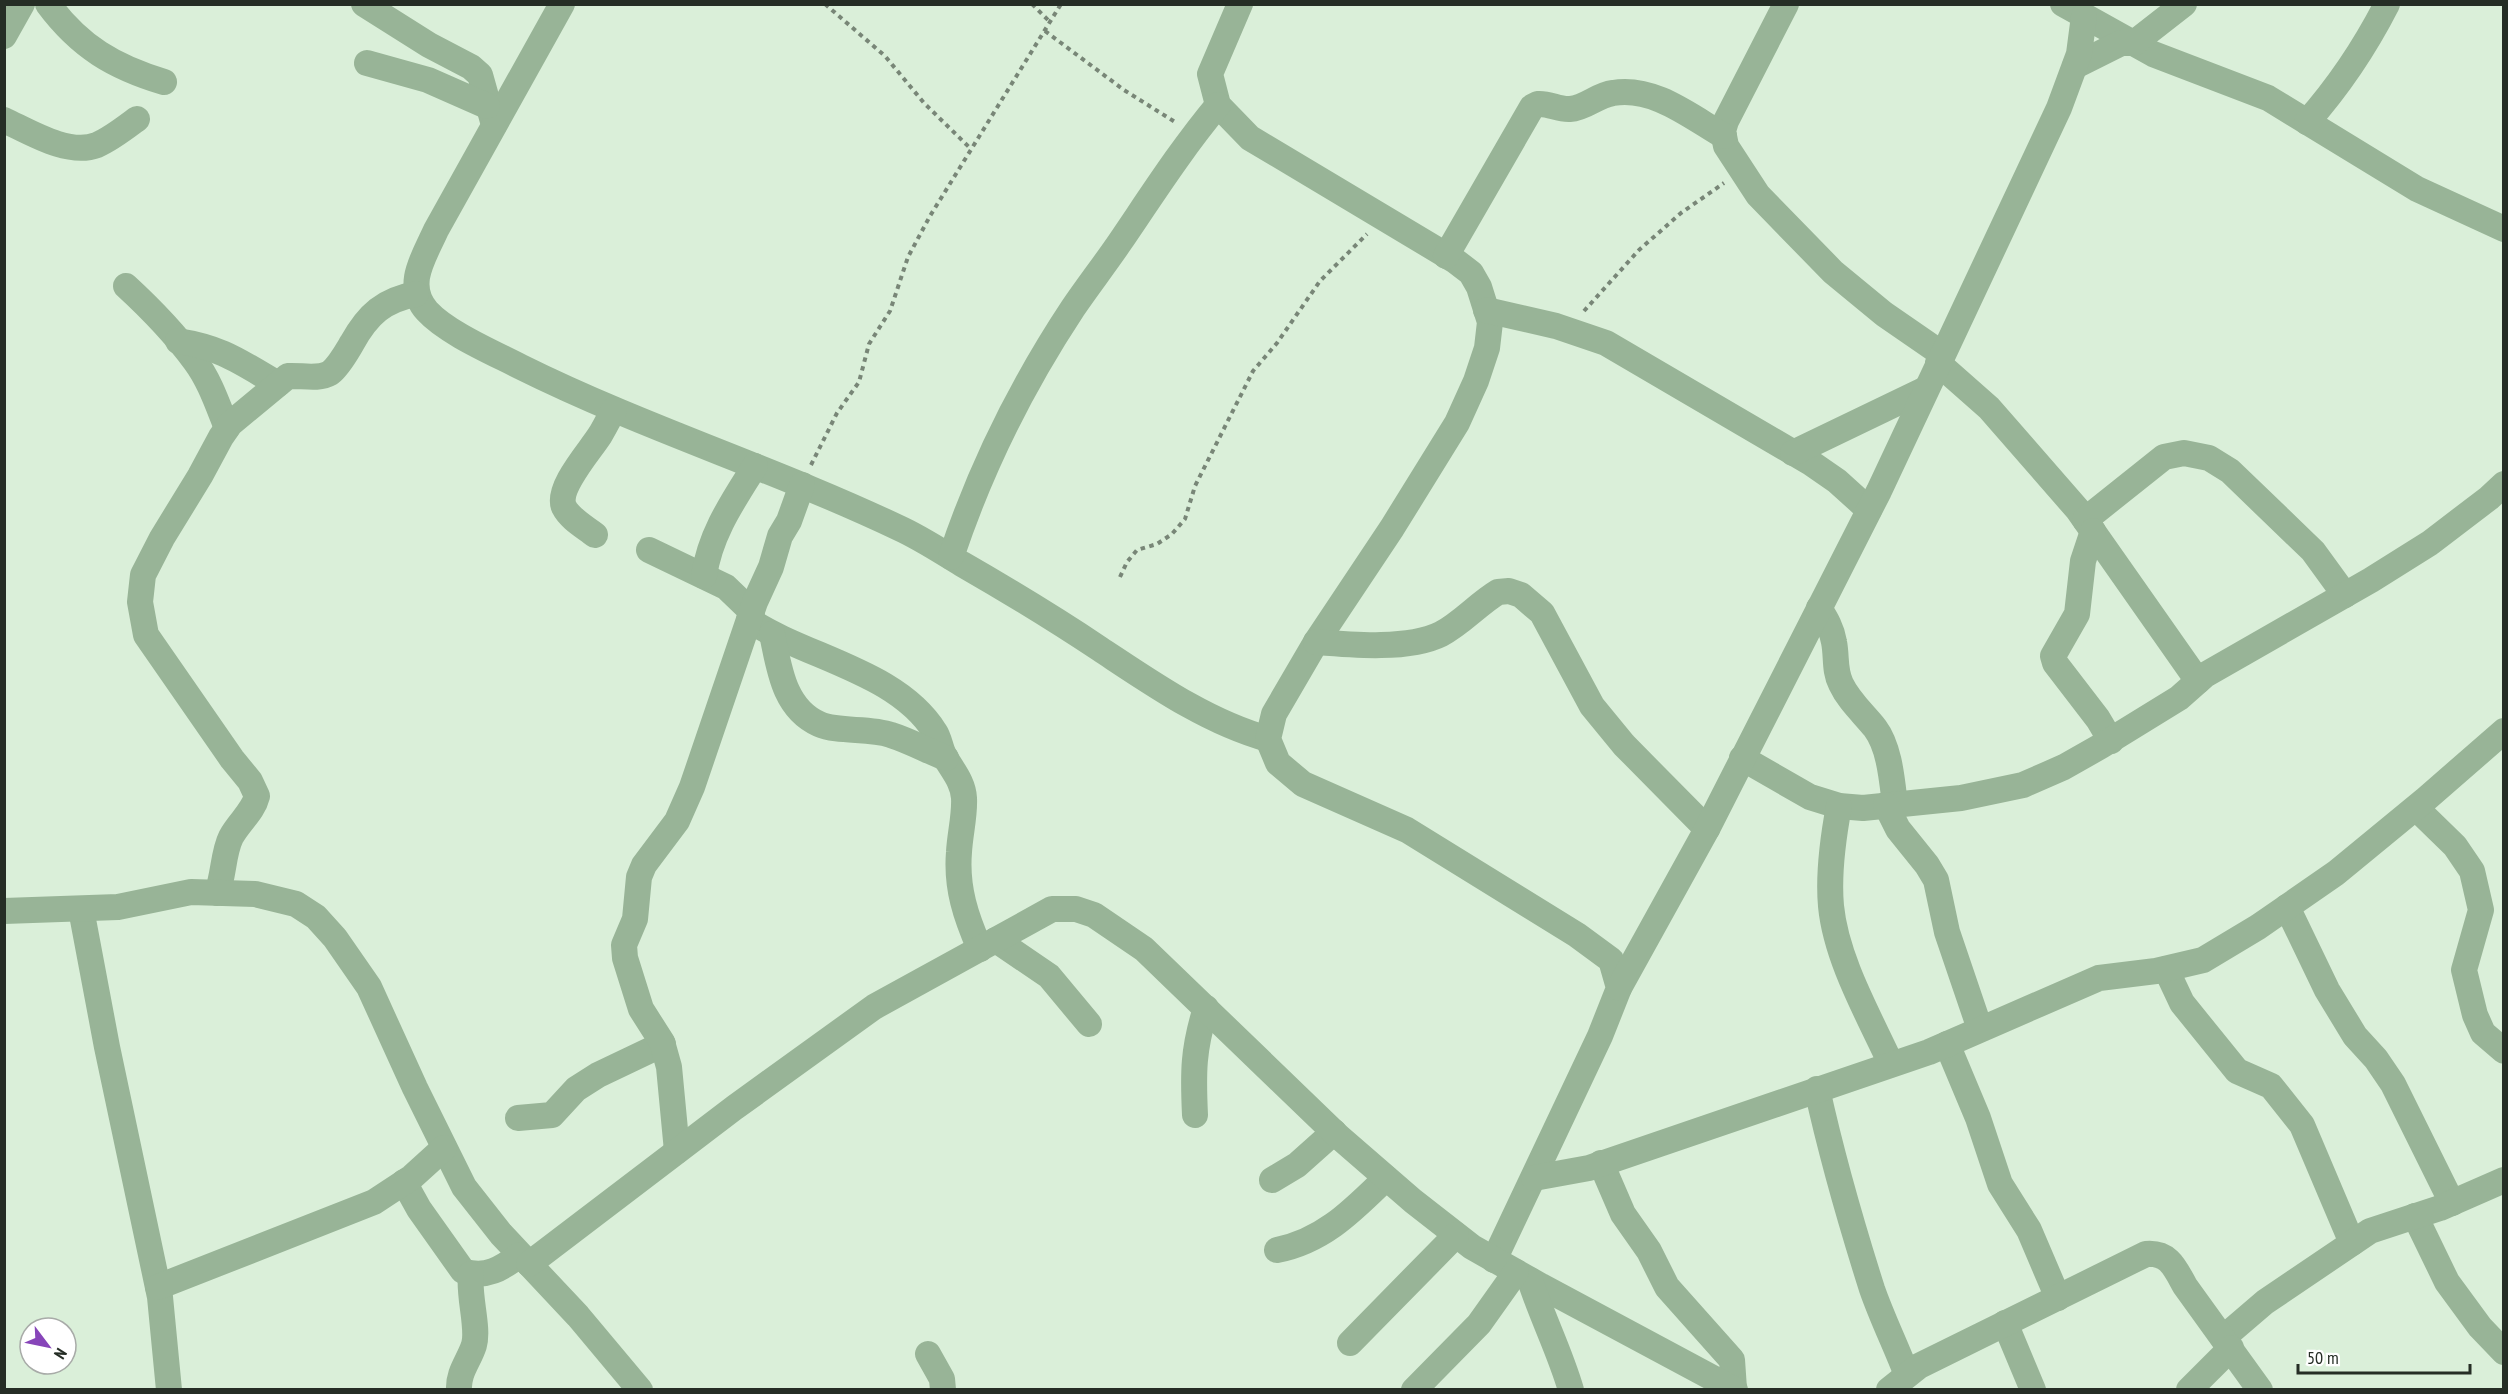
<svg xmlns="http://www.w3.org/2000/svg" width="2508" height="1394" font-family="'PT Sans Narrow',sans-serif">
<rect width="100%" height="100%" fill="#daefd9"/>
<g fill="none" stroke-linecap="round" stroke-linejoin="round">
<g stroke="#788677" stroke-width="4" stroke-dasharray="4.5 4.5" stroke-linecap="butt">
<polyline points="825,4 885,56 924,103 971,149"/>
<polyline points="1032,4 1050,22"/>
<polyline points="1045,31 1124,90 1175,122"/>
<polyline points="1584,311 1639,250 1681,213 1724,183"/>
<polyline points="811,465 837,413 859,382 869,344 890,311 908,257 930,216 1061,4"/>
<polyline points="1120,577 1127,562 1137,550 1157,544 1172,534 1185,519 1195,486 1253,371 1277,343 1320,281 1367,234"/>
</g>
<g stroke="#98b497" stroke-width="26">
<path d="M48 4C80 47 114 67 164 82"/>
<polyline points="364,4 429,45 471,67 480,75 494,125"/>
<path d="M562 4 436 230C424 257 404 285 427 311 447 333 494 353 521 367 644 428 775 469 899 528 921 538 942 552 962 564 1009 591 1055 619 1100 649 1153 684 1207 722 1268 739"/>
<polyline points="1240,4 1210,74 1218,105 1250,138 1454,260 1471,273 1479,287 1490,322 1487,348 1476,381 1457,423 1392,528 1316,642 1274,714 1268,739 1278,763 1303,784 1407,830 1577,935 1611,960 1619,988 1600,1036 1494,1260"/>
<polyline points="1786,4 1726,121 1723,131 1726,146 1758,195 1833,272 1884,314 1942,354"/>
<polyline points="2063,4 2153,54 2268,98 2417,189 2504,229"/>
<polyline points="4,36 22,4"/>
<polyline points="367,63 428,80 487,106"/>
<polyline points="2075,66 2121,43 2134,43 2184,4"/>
<path d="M4 120C30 132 68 156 97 145 111 139 125 128 137 119"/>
<path d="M2307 122C2339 86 2365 47 2387 4"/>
<path d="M1446 256 1532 107 1538 104C1549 103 1559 110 1570 109 1586 108 1597 95 1613 93 1654 86 1691 117 1724 136"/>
<path d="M126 286C151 309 175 334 195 361 210 381 218 406 227 428"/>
<polyline points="1486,310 1556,326 1606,343 1811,463 1837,481 1869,510"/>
<path d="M178 341C223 348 240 362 278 384"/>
<polyline points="1938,363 1989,408 2078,510 2198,681"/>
<polyline points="1793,453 1926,389"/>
<polyline points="2085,520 2164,457 2184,453 2209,458 2230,471 2313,551 2345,595"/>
<polyline points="2093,531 2083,561 2077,614 2053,656 2055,663 2098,719 2111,741"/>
<path d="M595 535C585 527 570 519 564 507 556 488 590 451 600 435 605 427 609 418 614 410"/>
<polyline points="649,550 726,587 752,612"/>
<path d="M951 557C980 470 1022 385 1073 308 1088 286 1105 264 1120 242 1152 195 1182 148 1218 105"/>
<path d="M704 576C710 534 733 501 755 466"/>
<path d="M1819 608C1826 619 1832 629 1834 642 1837 657 1834 670 1841 684 1849 701 1863 713 1875 728 1890 748 1892 781 1895 805"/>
<path d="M749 620C806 658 897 671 935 732 939 738 940 746 943 753 950 768 963 780 964 798 965 815 960 834 959 852 956 888 966 917 980 949"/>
<path d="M772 634C779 666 783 708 819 724 839 733 869 727 891 735 910 741 928 751 946 758"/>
<path d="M1316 642C1352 645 1409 650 1441 634 1462 623 1478 604 1498 592L1509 591 1521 595 1542 613 1592 706 1624 745 1707 829"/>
<polyline points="1742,758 1810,797 1839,806 1863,808 1961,798 2023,785 2064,767 2101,746 2179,698 2205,675 2371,580 2430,543 2489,498 2504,484"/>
<polyline points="1886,805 1898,829 1927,865 1936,880 1947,932 1980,1029"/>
<path d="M1839 806C1833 838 1828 873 1831 906 1836 959 1869 1016 1891 1064"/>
<polyline points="2416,808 2455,846 2472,871 2481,910 2464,970 2475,1015 2483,1033 2504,1051"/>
<path d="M217 893C224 875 223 853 231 837 239 822 253 812 257 796L250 781 232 759 146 635 140 602 143 575 162 538 200 476 221 437 230 424 288 376C301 375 318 380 330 373 339 366 346 353 352 343 368 314 384 300 416 294"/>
<polyline points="2287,907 2327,990 2355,1036 2376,1059 2393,1084 2452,1203"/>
<polyline points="81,909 107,1047 160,1297 169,1390"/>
<polyline points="4,911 118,907 191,892 255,894 296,904 316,917 335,938 369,987 415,1088 464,1187 501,1234 578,1316 640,1390"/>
<polyline points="996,940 1049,976 1089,1024"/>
<polyline points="2166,969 2182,1003 2237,1071 2271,1086 2302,1125 2352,1243"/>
<polyline points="1619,988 1707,829 1879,491 2059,108 2079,54 2084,16"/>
<polyline points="1947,1044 1978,1118 2000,1184 2029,1230 2058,1298"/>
<path d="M1817 1089C1832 1157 1851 1223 1872 1289 1882 1318 1896 1346 1907 1375"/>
<path d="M1195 1115C1193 1073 1193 1049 1206 1008"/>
<polyline points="518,1118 552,1115 576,1089 598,1075 663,1044"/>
<polyline points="677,1151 669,1067 662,1042 641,1009 625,958 624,945 635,919 639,877 644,865 677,821 692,787 755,602 771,567 780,536 789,521 802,485"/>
<polyline points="1601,1163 1623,1214 1649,1251 1667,1287 1732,1360 1734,1389"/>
<polyline points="1534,1178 1589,1168 1929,1052 2099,978 2156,971 2203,960 2258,927 2336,873 2426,799 2504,731"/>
<polyline points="1272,1180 1297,1165 1334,1132"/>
<path d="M404 1182 419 1209 463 1271C486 1279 502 1268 520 1255"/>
<polyline points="2415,1216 2447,1282 2480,1327 2504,1352"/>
<path d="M1277 1250C1324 1241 1354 1209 1386 1178"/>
<polyline points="529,1264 734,1108 874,1007 1052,909 1076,909 1094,915 1144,949 1338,1136 1413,1201 1472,1247 1541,1286 1735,1390"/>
<path d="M1530 1280C1542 1317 1560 1352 1571 1390"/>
<polyline points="158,1287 374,1202 412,1177 444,1148"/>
<polyline points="2005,1323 2033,1390"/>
<polyline points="2223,1338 2265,1302 2370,1231 2440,1208 2504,1180"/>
<polyline points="1350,1343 1456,1235"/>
<polyline points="928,1354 942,1379 943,1390"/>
<path d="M459 1390C458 1372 469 1361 474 1345 479 1328 468 1295 471 1274"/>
<polyline points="1414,1390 1479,1324 1516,1272"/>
<path d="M1889 1390 1919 1366 2146 1254C2169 1252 2175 1268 2185 1286L2260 1390"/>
<polyline points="2189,1390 2231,1348"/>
</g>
</g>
<rect width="2508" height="1394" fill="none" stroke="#252d25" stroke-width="12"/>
<g transform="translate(48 1346) rotate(122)"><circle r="28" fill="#ffffff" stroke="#a8aba8" stroke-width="1.5"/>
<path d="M0-4.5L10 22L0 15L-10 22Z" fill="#8745b9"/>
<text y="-9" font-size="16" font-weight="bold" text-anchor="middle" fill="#252d25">N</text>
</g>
<path d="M2298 1364v9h172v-9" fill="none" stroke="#252d25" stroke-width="3"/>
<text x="2307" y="1364" font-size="18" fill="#252d25" stroke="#ffffff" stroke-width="4.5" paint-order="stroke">50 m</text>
</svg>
